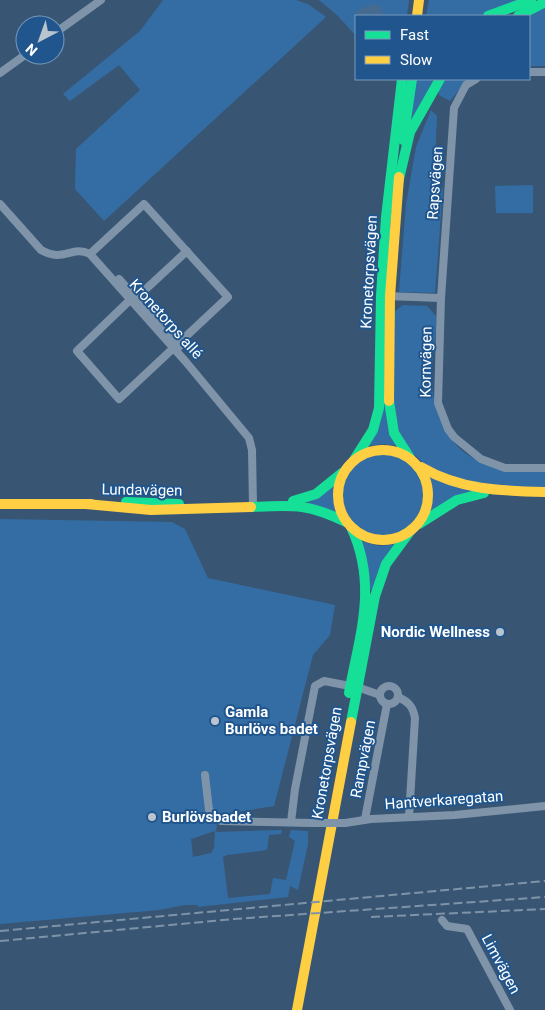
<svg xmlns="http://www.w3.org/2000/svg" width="545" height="1010" font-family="Roboto,sans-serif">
<rect width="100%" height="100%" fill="#385674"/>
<g fill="#346da4" fill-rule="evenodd">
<polygon points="163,0 296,0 308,4 326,17 104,221 75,189 76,149 140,90 119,65 70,101 63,94 140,31"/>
<polygon points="319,0 409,0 407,16 356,16 356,36 338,16"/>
<polygon points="429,0 522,0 480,16 426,16"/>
<polygon points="545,7 545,66 529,66 529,16"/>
<polygon points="415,79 434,79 408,127"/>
<polygon points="446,79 468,79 450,101 439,95 438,90"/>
<polygon points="431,110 437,116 434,185 443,188 435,293 399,292 406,204 416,147"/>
<polygon points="533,185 533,213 496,213 495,186"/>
<path d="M403 305 427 306 436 316C437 339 430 362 432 384 433 412 451 453 481 461 501 467 524 468 545 472V488L477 487 429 469 405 445 394 421V312Z"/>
<polygon points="386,359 399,446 384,444 368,446"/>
<circle cx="383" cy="495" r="41"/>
<polygon points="427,473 481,491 427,517 432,496"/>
<polygon points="335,484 334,499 337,513 306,502"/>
<path d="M0 519 172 522 185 529 208 578 335 605 330 635 313 655 274 806 218 815 216 832 282 830 281 834 269 835 267 850 227 855 223 857 228 898 270 894 273 878 286 880 295 841 289 837 291 830 308 831V844L298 890 290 886 288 897 198 907V905H185L159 910 0 924ZM215 831 214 848 211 853 193 857 191 839Z"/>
<polygon points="362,541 379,546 397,544 373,590 370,589"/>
</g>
<polygon fill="#466b91" points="373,4 380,6 384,16 357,16 356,11"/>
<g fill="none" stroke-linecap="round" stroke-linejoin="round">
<g stroke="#7f94a8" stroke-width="8">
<polyline points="55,33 101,0"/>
<polyline points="529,72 545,72"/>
<polyline points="0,73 25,55"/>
<polyline points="476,79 466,85 454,108 441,298 438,403 448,429 454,437 481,459 505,468 545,468"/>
<path d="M0 204 41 250C64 263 71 245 90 254L186 362 249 438 252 450 253 506"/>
<polyline points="90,254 144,204 228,297 119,399 77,351 130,300"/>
<polyline points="119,279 179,347"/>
<polyline points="386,296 441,298"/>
<polyline points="133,301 187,251"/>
<circle cx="389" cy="695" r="9"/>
<polyline points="357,687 380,695"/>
<path d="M398 697C409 702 413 707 415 718L409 817"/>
<polyline points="205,775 209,810 221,821 312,823"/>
<polyline points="365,819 387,704"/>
<polyline points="291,822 295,789 315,686 324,681 350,686"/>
<polyline points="345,823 371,819 455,815 545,806"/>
<polyline points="442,920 447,926 467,929 510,1010"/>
</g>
<g stroke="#16e098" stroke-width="10">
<polyline points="488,16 531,0"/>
<polyline points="518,16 545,2"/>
<polyline points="403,140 412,79"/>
<polyline points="398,183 410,132 440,79"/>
<polyline points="389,401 394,433 410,458"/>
<polyline points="354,460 373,430 379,408 381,296 386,217 402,79"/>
<polyline points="293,501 316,494 342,473"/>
<polyline points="126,502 179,504"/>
<path d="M251 507C293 505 307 503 346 522"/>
<polyline points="419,524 457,500 484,493"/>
<path d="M349 693C360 633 378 585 351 527"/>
<polyline points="351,722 375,596 386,564 411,530"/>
</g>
<g stroke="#ffcf43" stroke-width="10">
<polyline points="417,16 419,0"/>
<polyline points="389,401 390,296 399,177"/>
<circle cx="383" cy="495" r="45"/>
<path d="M421 467C460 490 501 491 545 492"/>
<polyline points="0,504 91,504"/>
<polyline points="86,504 151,510 251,507"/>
<polyline points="297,1010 351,722"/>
</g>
<g stroke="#7f93a7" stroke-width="2" stroke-dasharray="9 4" stroke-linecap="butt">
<polyline points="371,917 545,909"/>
<polyline points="0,931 545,881"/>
<polyline points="0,941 234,919 545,897"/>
</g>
<polyline stroke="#7f94a8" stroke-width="8" points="312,823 345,823"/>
</g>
<g fill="#b9c4ce" stroke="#20568d" stroke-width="2">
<circle cx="500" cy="632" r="5"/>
<circle cx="215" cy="721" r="5"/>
<circle cx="152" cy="817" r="5"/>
</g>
<g text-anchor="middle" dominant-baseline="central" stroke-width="4" stroke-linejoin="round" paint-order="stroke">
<g font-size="15" fill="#fff" stroke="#20568d">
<text transform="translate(435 183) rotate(-86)">Rapsvägen</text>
<text transform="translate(369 272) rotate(-87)">Kronetorpsvägen</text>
<text transform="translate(166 319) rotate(48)">Kronetorps allé</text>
<text transform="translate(426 362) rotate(-89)">Kornvägen</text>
<text transform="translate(142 490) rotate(1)">Lundavägen</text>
<text transform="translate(363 759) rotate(-79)">Rampvägen</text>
<text transform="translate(327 763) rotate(-80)">Kronetorpsvägen</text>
<text transform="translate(444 800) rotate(-4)">Hantverkaregatan</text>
<text transform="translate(501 964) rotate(62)">Limvägen</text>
</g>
<g font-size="15" font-weight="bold" fill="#fff" stroke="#20568d" text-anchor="start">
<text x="490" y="632" text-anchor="end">Nordic Wellness</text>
<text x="225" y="712">Gamla<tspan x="225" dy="17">Burlövs badet</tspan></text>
<text x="162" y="817">Burlövsbadet</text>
</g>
</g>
<rect x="355" y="15" width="175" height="65" fill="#20568d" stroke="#799abb"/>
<rect x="365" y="31" width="25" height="8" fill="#16e098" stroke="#799abb"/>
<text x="400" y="40" font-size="15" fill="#ffffff">Fast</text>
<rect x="365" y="56" width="25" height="8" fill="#ffcf43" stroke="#799abb"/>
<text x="400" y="65" font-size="15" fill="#ffffff">Slow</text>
<g transform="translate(40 40) rotate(221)"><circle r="24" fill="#20568d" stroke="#799abb"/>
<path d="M0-4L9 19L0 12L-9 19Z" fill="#b9c4ce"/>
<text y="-8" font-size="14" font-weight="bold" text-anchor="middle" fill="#ffffff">N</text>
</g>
</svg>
